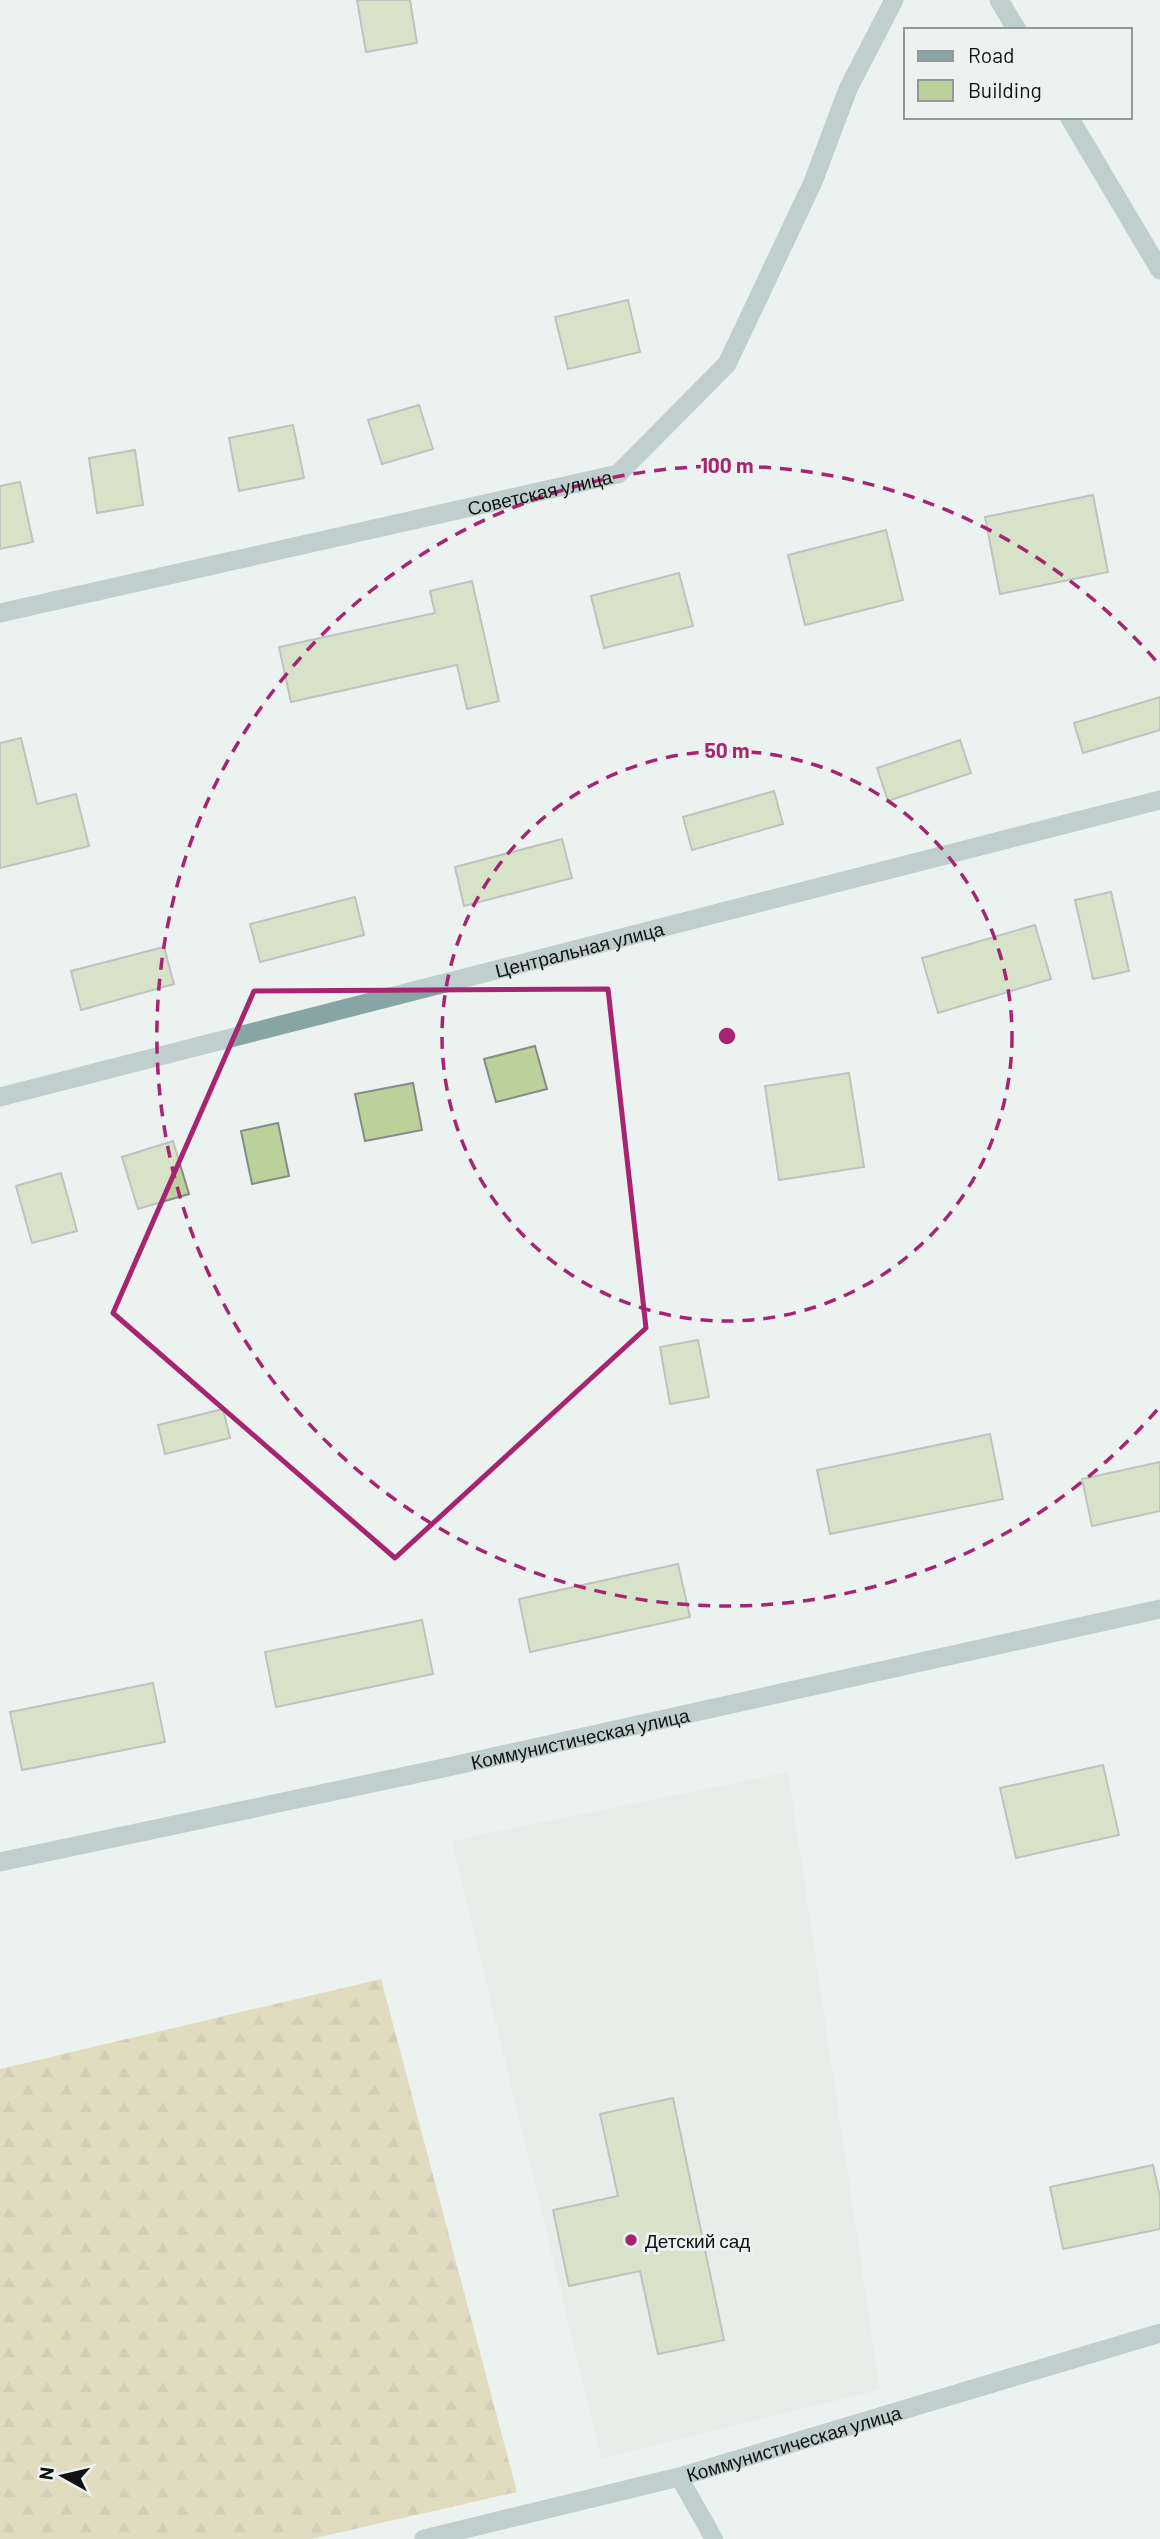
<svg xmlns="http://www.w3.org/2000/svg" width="1160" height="2539" font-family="Barlow,sans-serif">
<defs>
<pattern id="forest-firs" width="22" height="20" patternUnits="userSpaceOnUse" patternTransform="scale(1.75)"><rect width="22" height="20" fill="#d3c088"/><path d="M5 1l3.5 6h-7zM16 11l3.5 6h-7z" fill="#b4a474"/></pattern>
</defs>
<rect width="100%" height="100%" fill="#ecf2ef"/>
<polygon fill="#dce9e1" points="788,1772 880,2390 601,2458 452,1841"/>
<polygon fill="url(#forest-firs)" points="381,1979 517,2492 311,2539 0,2539 0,2069"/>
<g fill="#bbd19b" stroke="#888a85" stroke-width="2">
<polygon points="357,0 410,0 417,43 366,52"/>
<polygon points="628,300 640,352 568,369 555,317"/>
<polygon points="419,405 433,449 382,464 368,420"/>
<polygon points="293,425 304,478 239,491 229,438"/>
<polygon points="135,450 143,505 97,513 89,458"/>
<polygon points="20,482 33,542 0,549 0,486"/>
<polygon points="1093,495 1108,572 1000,594 985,517"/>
<polygon points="886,530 903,600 805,625 788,555"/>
<polygon points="679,573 693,626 604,648 591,596"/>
<polygon points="472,581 499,701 467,709 457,665 291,702 279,647 435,613 430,591"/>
<polygon points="1160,697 1160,730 1083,753 1074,723"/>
<polygon points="21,738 37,804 76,794 89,846 0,868 0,743"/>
<polygon points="960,740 971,773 888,801 877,768"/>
<polygon points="774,791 783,824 692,850 683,817"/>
<polygon points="562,839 572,878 464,906 455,867"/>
<polygon points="1111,892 1129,971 1093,979 1075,900"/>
<polygon points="355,897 364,935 260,962 250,924"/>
<polygon points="1035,925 1051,979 938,1013 922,958"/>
<polygon points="164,947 174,984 81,1010 71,971"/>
<polygon points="535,1046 547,1089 496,1102 484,1059"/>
<polygon points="849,1073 864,1167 779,1180 765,1086"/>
<polygon points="413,1083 422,1130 365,1141 355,1094"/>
<polygon points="278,1123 289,1176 252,1184 241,1131"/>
<polygon points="173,1141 189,1194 138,1209 122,1157"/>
<polygon points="61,1173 77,1231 32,1243 16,1186"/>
<polygon points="698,1340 709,1397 670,1404 660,1347"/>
<polygon points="223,1409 230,1438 165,1454 158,1425"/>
<polygon points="990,1434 1003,1499 830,1534 817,1470"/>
<polygon points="1160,1462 1160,1511 1092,1526 1082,1479"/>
<polygon points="678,1564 690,1617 530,1652 519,1599"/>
<polygon points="422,1620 433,1674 276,1707 265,1652"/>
<polygon points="153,1683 165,1742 22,1770 10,1712"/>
<polygon points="1103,1765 1119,1835 1016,1858 1000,1788"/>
<polygon points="673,2098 724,2340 658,2354 640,2271 569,2286 553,2210 618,2196 600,2114"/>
<polygon points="1153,2165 1160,2197 1160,2229 1063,2249 1050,2187"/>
</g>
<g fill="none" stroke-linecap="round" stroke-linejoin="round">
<polyline stroke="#86a5a4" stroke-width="18" points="679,2477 714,2539"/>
<g stroke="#86a5a4" stroke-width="19">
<polyline points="999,0 1017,30"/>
<polyline points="1069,117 1160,270"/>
<path id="s1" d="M0 613 618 474 727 364 813 182 848 89 894 0"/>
<path id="s2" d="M0 1097 1160 800"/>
<path id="s3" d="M0 1862 448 1767 1160 1609"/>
<path id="s4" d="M424 2539 679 2477 1160 2333"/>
</g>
</g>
<path d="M0 0H1160V2539H0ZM608 989 646 1328 395 1558 113 1313 254 991Z" fill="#ecf2ef" fill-opacity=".55" fill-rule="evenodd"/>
<path fill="none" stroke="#a62472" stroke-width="5" stroke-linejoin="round" d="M608 989 646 1328 395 1558 113 1313 254 991Z"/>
<g fill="none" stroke="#a62472" stroke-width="3.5" stroke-dasharray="12 9">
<circle cx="727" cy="1036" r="285"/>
<path d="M1157 1410A570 570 0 1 1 1157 662"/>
</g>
<circle fill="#a62472" stroke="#ecf2ef" stroke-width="2.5" cx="631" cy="2240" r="7"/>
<g text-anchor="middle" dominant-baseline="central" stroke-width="6" stroke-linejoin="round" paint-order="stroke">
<g font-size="19" fill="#101211" stroke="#ecf2ef">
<text stroke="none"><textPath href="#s1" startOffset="553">Советская улица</textPath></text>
<text stroke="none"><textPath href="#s2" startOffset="598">Центральная улица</textPath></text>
<text stroke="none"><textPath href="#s3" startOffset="593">Коммунистическая улица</textPath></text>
<text stroke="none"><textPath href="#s4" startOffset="382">Коммунистическая улица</textPath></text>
</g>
<g font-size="19" fill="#101211" stroke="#ecf2ef" text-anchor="start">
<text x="645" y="2240">Детский сад</text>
</g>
</g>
<circle cx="727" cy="1036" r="10" fill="#a62472" stroke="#ecf2ef" stroke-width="3.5"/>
<g font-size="21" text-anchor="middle" font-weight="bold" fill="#a62472" stroke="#ecf2ef" stroke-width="6" stroke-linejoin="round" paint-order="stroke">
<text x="727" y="473">100 m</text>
<text x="727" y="758">50 m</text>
</g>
<rect x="904" y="28" width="228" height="91" fill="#ecf2ef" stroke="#949896" stroke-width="2"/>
<rect x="918" y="51" width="35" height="10" fill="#86a5a4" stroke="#949896" stroke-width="2"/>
<text x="968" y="63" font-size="21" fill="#101211">Road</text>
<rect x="918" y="80" width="35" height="21" fill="#bbd19b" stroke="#949896" stroke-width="2"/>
<text x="968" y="98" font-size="21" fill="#101211">Building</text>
<g transform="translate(63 2476) rotate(278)" stroke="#ecf2ef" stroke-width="5" paint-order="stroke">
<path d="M0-5L12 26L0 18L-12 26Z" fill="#101211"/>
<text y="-10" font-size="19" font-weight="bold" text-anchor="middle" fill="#101211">N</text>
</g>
</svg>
